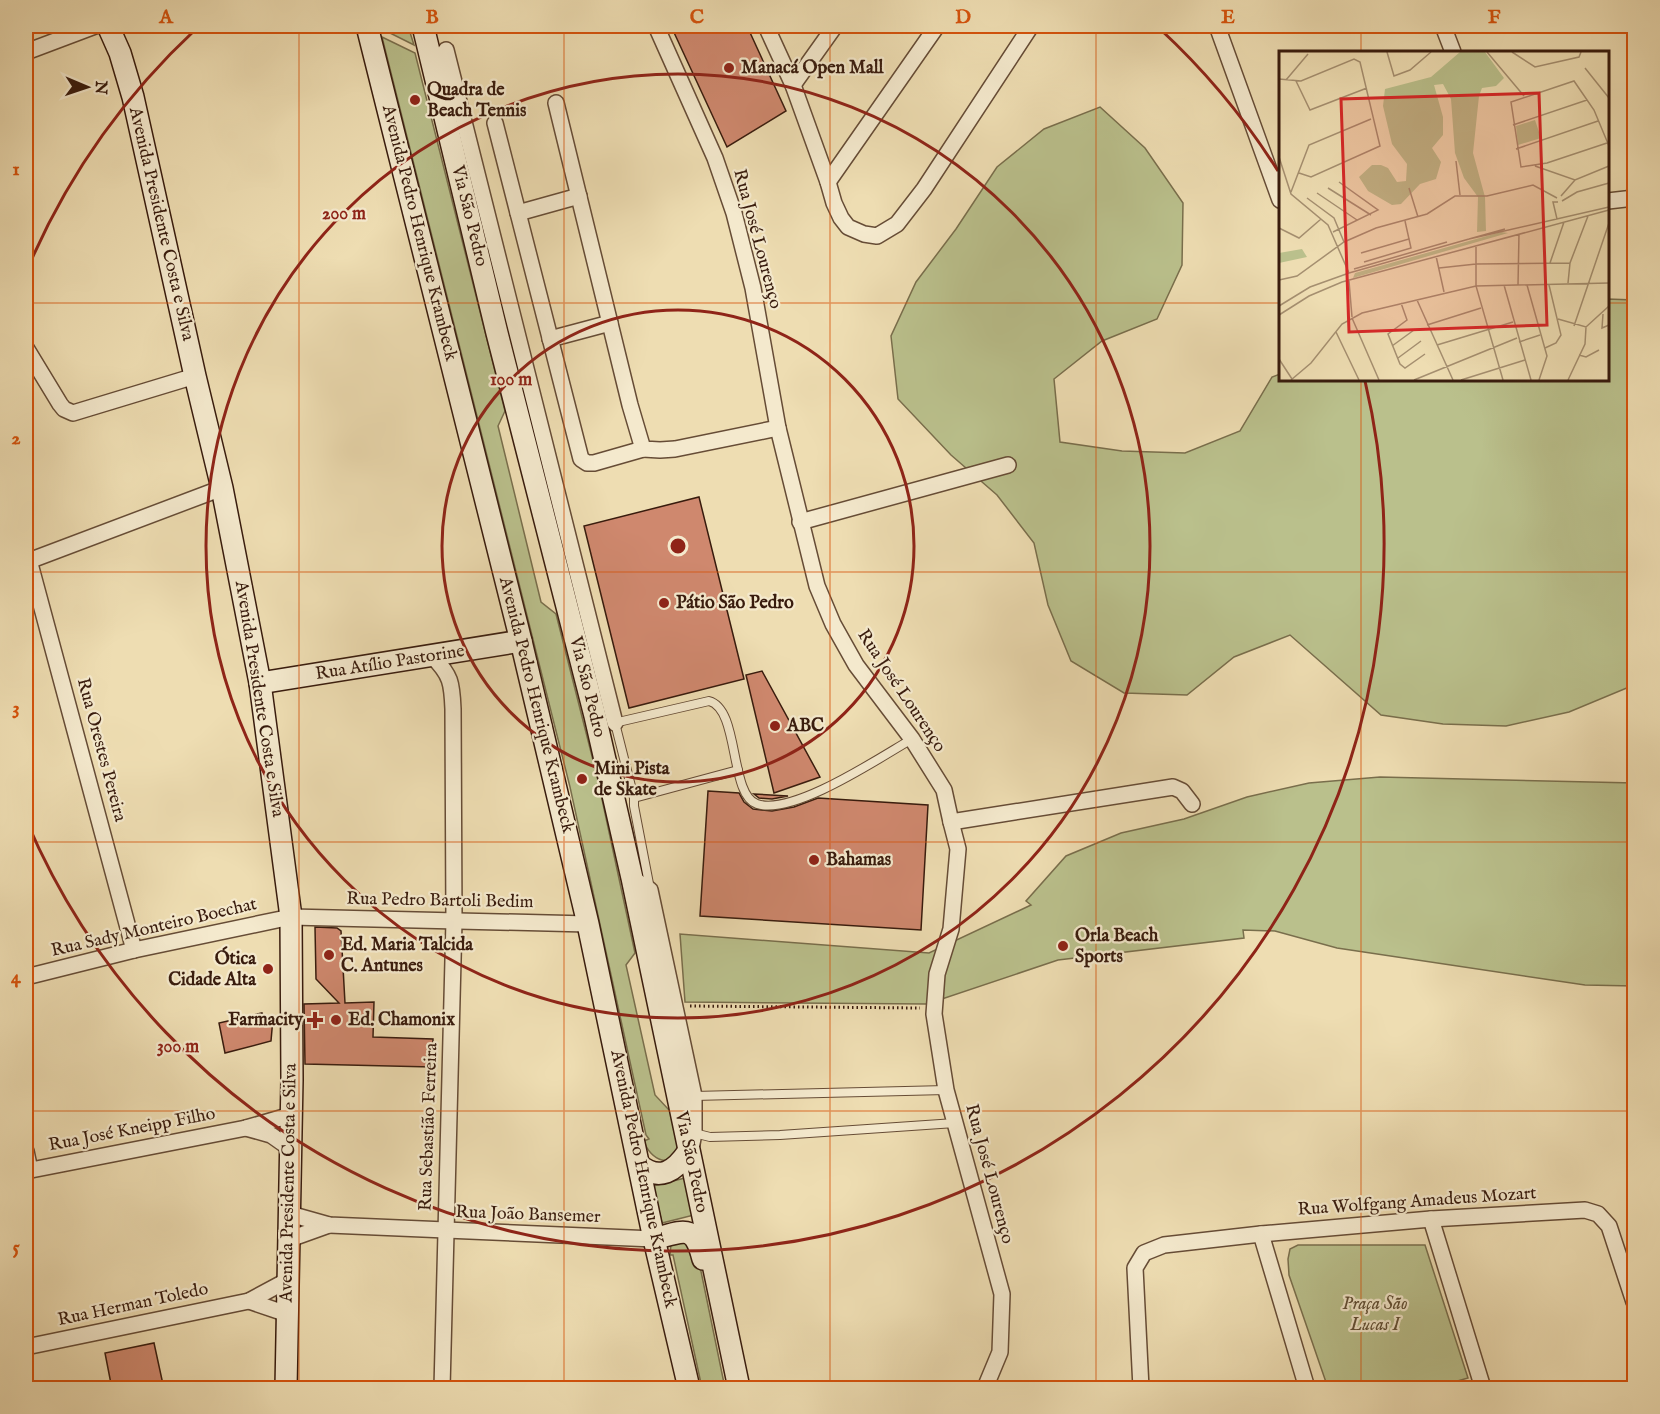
<svg xmlns="http://www.w3.org/2000/svg" width="1660" height="1414" font-family="'IM FELL English',serif">
<rect width="100%" height="100%" fill="#eeddb2"/>
<filter id="stains"><feTurbulence type="fractalNoise" baseFrequency=".00333" numOctaves="4"/><feColorMatrix values="0 0 0 0 .2 0 0 0 0 .09 0 0 0 0 .02 0 0 0 .5 -.17"/></filter>
<radialGradient id="worn" r=".72"><stop offset=".6" stop-color="#630" stop-opacity="0"/><stop offset="1" stop-color="#630" stop-opacity=".3"/></radialGradient>
<g fill="#bac08c" stroke="#796e4c" stroke-width="1.5">
<polygon points="378,26 408,26 414,45 378,27"/>
<path d="M382 37 415 53 505 411 498 426 541 602 556 614 597 776 635 953 626 965 655 1095 670 1111 678 1146C674 1170 650 1161 644 1141L649 1139 646 1135 570 787Z"/>
<polygon points="1100,107 1145,148 1183,203 1182,265 1157,319 1102,341 1054,379 1060,442 1122,451 1185,453 1240,431 1272,377 1280,374 1280,380 1608,380 1608,299 1634,300 1634,685 1569,712 1506,726 1443,724 1381,715 1290,635 1234,657 1187,695 1124,693 1071,661 1048,605 1034,543 997,495 951,455 898,399 891,336 916,282 956,229 997,167 1044,129"/>
<polygon points="1380,777 1634,783 1634,986 1585,985 1337,948 1275,931 1243,930 1244,938 1058,960 927,1004 685,1002 680,934 929,953 1031,905 1026,901 1066,856 1121,833 1184,819 1247,797 1309,783"/>
<polygon points="685,1178 694,1215 662,1223 653,1186"/>
<polygon points="682,1239 696,1247 725,1388 702,1388 673,1255 670,1255 671,1244"/>
<polygon points="1298,1245 1425,1245 1468,1378 1433,1388 1328,1388 1289,1275 1288,1259 1290,1249"/>
</g>
<g fill="#cf886e" stroke="#381b0d" stroke-width="1.5">
<polygon points="671,26 747,26 786,111 727,147"/>
<polygon points="699,497 744,679 629,708 584,526"/>
<polygon points="762,671 820,777 774,793 746,675"/>
<polygon points="708,791 739,793 744,802 753,809 772,811 794,807 818,798 928,805 921,930 700,916"/>
<polygon points="754,794 788,796 772,799 759,798"/>
<polygon points="315,927 337,928 341,931 345,1003 374,1002 373,1037 433,1039 432,1067 305,1064 304,1004 339,1003 316,979"/>
<polygon points="262,1013 264,1018 273,1018 271,1041 225,1053 219,1023"/>
<polygon points="154,1343 164,1389 112,1389 105,1353"/>
</g>
<g fill="none" stroke-linecap="round" stroke-linejoin="round">
<g stroke="#664c36" stroke-width="10">
<g id="service">
<path d="M614 723 709 701C740 709 729 795 757 804 793 816 879 758 912 739"/>
<polyline points="615,723 634,798 634,806 650,889"/>
<polyline points="634,798 738,770"/>
<polyline points="694,1096 946,1090"/>
<polyline points="694,1133 710,1137 780,1135 955,1123"/>
</g>
</g>
<g stroke="#664c36" stroke-width="18">
<g id="minor">
<polyline points="656,26 715,158 734,213 753,288 778,428 817,586 833,624 856,665 912,739 944,790 951,822 958,849 951,929 937,974 934,1014 946,1090 1002,1294 1000,1352 985,1388"/>
<polyline points="766,26 793,85 828,182 834,203 841,218 848,227 864,234 877,236 897,224 924,189 1031,26"/>
<polyline points="1217,26 1280,200"/>
<polyline points="1443,26 1453,52"/>
<polyline points="446,50 615,723"/>
<polyline points="26,52 95,26"/>
<polyline points="793,85 835,26"/>
<polyline points="556,103 630,405 643,449 660,450 675,449 778,428"/>
<polyline points="495,123 581,459 587,463 594,463 643,449"/>
<polyline points="828,182 937,26"/>
<polyline points="1608,201 1634,198"/>
<polyline points="518,213 579,196"/>
<polyline points="550,339 610,323"/>
<polyline points="26,348 60,404 64,409 73,413 195,376"/>
<polyline points="800,522 1008,465"/>
<polyline points="29,560 134,950"/>
<polyline points="26,562 222,488"/>
<path d="M432 656C451 675 452 683 453 709L454 921 442 1388"/>
<polyline points="951,822 1173,787 1182,791 1192,804"/>
<polyline points="632,878 650,890 694,1096 694,1133 692,1144"/>
<polyline points="26,977 134,950 291,917 588,924"/>
<polyline points="246,1128 271,1135 291,1149"/>
<polyline points="26,1151 30,1170"/>
<polyline points="26,1171 246,1128 291,1115"/>
<polyline points="290,1214 329,1225 654,1239"/>
<polyline points="1431,1219 1483,1388"/>
<polyline points="1261,1234 1307,1388"/>
<polyline points="290,1239 329,1225"/>
<polyline points="249,1301 287,1314"/>
<polyline points="26,1347 249,1301 288,1280"/>
<polyline points="1141,1388 1135,1268 1144,1253 1164,1245 1261,1234 1431,1219 1585,1210 1598,1214 1609,1226 1634,1302"/>
</g>
</g>
<g stroke="#381b0d" stroke-width="24">
<g id="secondary">
<polyline points="108,26 120,53 133,97 195,376 222,488 260,683 291,917 292,1080 286,1388"/>
<polyline points="367,26 521,641 588,924 654,1239 689,1388"/>
<polyline points="423,26 497,333 595,716 632,878 739,1388"/>
<polyline points="260,683 521,641"/>
<path d="M639 1165C660 1182 675 1171 688 1152"/>
<path d="M654 1239C684 1231 694 1223 703 1259"/>
</g>
</g>
<polyline stroke="#381b0d" stroke-width="3" stroke-dasharray="1.5 3" stroke-linecap="butt" points="690,1006 920,1008"/>
<use href="#service" stroke="#f4e9cd" stroke-width="8"/>
<use href="#minor" stroke="#f4e9cd" stroke-width="15"/>
<use href="#secondary" stroke="#f4e9cd" stroke-width="21"/>
</g>
<path fill="none" stroke="#d6530c" stroke-width="1.5" stroke-opacity="0.55" d="M299 26V1388M564 26V1388M830 26V1388M1096 26V1388M1361 26V52M26 303H1280M1608 303H1634M1361 380V1388M26 572H1634M26 842H1634M26 1111H1634"/>
<g fill="none" stroke="#8f2418" stroke-width="3">
<circle cx="678" cy="546" r="236"/>
<circle cx="678" cy="546" r="472"/>
<path d="M27 270A707 707 0 0 1 196 29M1160 29A707 707 0 0 1 1278 171M1365 381A707 707 0 0 1 27 822"/>
</g>
<g fill="#8f2418" stroke="#f4e9cd" stroke-width="2">
<circle cx="729" cy="68" r="6"/>
<circle cx="415" cy="100" r="6"/>
<circle cx="664" cy="603" r="6"/>
<circle cx="775" cy="726" r="6"/>
<circle cx="582" cy="779" r="6"/>
<circle cx="814" cy="860" r="6"/>
<circle cx="1063" cy="946" r="6"/>
<circle cx="329" cy="955" r="6"/>
<circle cx="268" cy="969" r="6"/>
<path d="M312 1011h6v6h6v6h-6v6h-6v-6h-6v-6h6z"/>
<circle cx="336" cy="1020" r="6"/>
</g>
<g text-anchor="middle" dominant-baseline="central" stroke-width="4.5" stroke-linejoin="round" paint-order="stroke">
<g font-size="18" font-weight="bold" fill="#381b0d" stroke="#f4e9cd" text-anchor="start">
<text x="741" y="68">Manacá Open Mall</text>
<text x="427" y="90">Quadra de<tspan x="427" dy="21">Beach Tennis</tspan></text>
<text x="676" y="603">Pátio São Pedro</text>
<text x="787" y="726">ABC</text>
<text x="594" y="769">Mini Pista<tspan x="594" dy="21">de Skate</tspan></text>
<text x="826" y="860">Bahamas</text>
<text x="1075" y="936">Orla Beach<tspan x="1075" dy="21">Sports</tspan></text>
<text x="341" y="945">Ed. Maria Talcida<tspan x="341" dy="21">C. Antunes</tspan></text>
<text x="256" y="959" text-anchor="end">Ótica<tspan x="256" dy="21">Cidade Alta</tspan></text>
<text x="303" y="1020" text-anchor="end">Farmacity</text>
<text x="348" y="1020">Ed. Chamonix</text>
</g>
<g font-size="18" fill="#381b0d" stroke="#f4e9cd">
<text transform="translate(469 216) rotate(76)">Via São Pedro</text>
<text transform="translate(161 224) rotate(77)">Avenida Presidente Costa e Silva</text>
<text transform="translate(419 233) rotate(76)">Avenida Pedro Henrique Krambeck</text>
<text transform="translate(757 239) rotate(75)">Rua José Lourenço</text>
<text transform="translate(390 663) rotate(-9)">Rua Atílio Pastorine</text>
<text transform="translate(587 687) rotate(76)">Via São Pedro</text>
<text transform="translate(901 691) rotate(56)">Rua José Lourenço</text>
<text transform="translate(259 699) rotate(81)">Avenida Presidente Costa e Silva</text>
<text transform="translate(536 705) rotate(76)">Avenida Pedro Henrique Krambeck</text>
<text transform="translate(101 750) rotate(75)">Rua Orestes Pereira</text>
<text transform="translate(440 901) rotate(1)">Rua Pedro Bartoli Bedim</text>
<text transform="translate(154 928) rotate(-13)">Rua Sady Monteiro Boechat</text>
<text transform="translate(429 1127) rotate(-88)">Rua Sebastião Ferreira</text>
<text transform="translate(132 1130) rotate(-11)">Rua José Kneipp Filho</text>
<text transform="translate(691 1162) rotate(78)">Via São Pedro</text>
<text transform="translate(989 1174) rotate(75)">Rua José Lourenço</text>
<text transform="translate(643 1179) rotate(78)">Avenida Pedro Henrique Krambeck</text>
<text transform="translate(289 1183) rotate(-89)">Avenida Presidente Costa e Silva</text>
<text transform="translate(1417 1202) rotate(-4)">Rua Wolfgang Amadeus Mozart</text>
<text transform="translate(528 1215) rotate(2)">Rua João Bansemer</text>
<text transform="translate(133 1305) rotate(-12)">Rua Herman Toledo</text>
</g>
<g font-size="18" font-style="italic" fill="#5f4d33" stroke="#f4e9cd">
<text x="1375" y="1304">Praça São<tspan x="1375" dy="21">Lucas I</tspan></text>
</g>
</g>
<g transform="translate(1279 51)">
<rect width="330" height="330" fill="#eeddb2"/>
<path d="M181 1H206L225 27 217 35 203 37 200 45 194 102 206 146 207 180 198 181 199 146 185 127 176 102 172 48 164 33 155 34 164 66V84L153 97 162 111 157 128 141 133 122 153 113 154 89 140 80 126 93 114H102L109 117 118 131 127 130 128 113 113 93 104 55 106 38 152 26ZM256 69 262 87 239 94 237 75ZM222 181 229 182 74 227 76 222ZM23 198 28 206 0 212V202Z" fill="#bac08c"/>
<path fill="none" stroke="#a58f70" stroke-width="1.5" d="M108 1 115 25 131 19 152 1M208 1 245 45M233 1 256 16 300 6 302 1M306 17 330 47M0 28 22 30 75 8 81 11 101 95 32 126 20 122M7 29 29 3M17 30 31 59 88 37M234 74 308 49M328 92 268 112 242 116 232 51 295 30 315 59 330 95M237 98 319 70M0 106 12 143 49 174 70 222M177 110 181 144M256 115 296 129 330 115M49 137 92 164M130 137 139 166M12 141 30 94 92 68M38 142 78 169M282 145 296 129M28 147 55 167 65 191M283 150 298 141 330 132M278 168 274 151H279M0 177 20 187 42 168M54 181 99 159 60 131M190 188 226 178M197 196V235L224 329M82 202 130 188 126 170M157 205 165 241M85 211 132 197 130 188M271 212 285 171M160 217 197 213 291 212M75 218 168 191M0 229 18 225 65 191 97 177 148 163 176 145H208L254 134 278 147M70 230 73 266M289 232 291 212 309 165M225 234 252 329M239 234 240 183M248 234 268 305 260 329M138 249 174 329M122 252 128 269 109 283 121 313 126 317 146 303M0 255 31 236 70 222 190 188 330 156M324 263 323 277 330 274M0 264 30 245 63 231 330 159M73 267 100 329M279 268 307 276 330 255M148 274 202 257M295 275 330 172M57 281 80 329M240 291 261 284M158 294 234 271M113 295 135 279M266 297 277 292 282 284 270 234M300 304 307 306 320 299M119 307 142 290M0 308 13 328M12 329 32 312 63 273 83 262 197 235 330 232M135 329 238 287M182 329 246 309M289 329 306 293 307 276"/>
<path fill="#d62828" fill-opacity="0.15" stroke="#d62828" stroke-width="3" d="M260 42 268 274 70 281 62 48Z"/>
<rect width="330" height="330" fill="none" stroke="#381b0d" stroke-width="3"/>
</g>
<circle cx="678" cy="546" r="9" fill="#8f2418" stroke="#f4e9cd" stroke-width="3"/>
<g font-size="18" text-anchor="middle" font-weight="bold" fill="#8f2418" stroke="#f4e9cd" stroke-width="4.5" stroke-linejoin="round" paint-order="stroke">
<text x="344" y="219">200 m</text>
<text x="511" y="385">100 m</text>
<text x="178" y="1052">300 m</text>
</g>
<rect width="1660" height="1414" fill="none" stroke="#eeddb2" stroke-width="66"/>
<g transform="translate(87 87) rotate(92)" stroke="#f4e9cd" stroke-width="4.5" paint-order="stroke">
<path d="M0-4.5L10 22L0 15L-10 22Z" fill="#381b0d"/>
<text y="-9" font-size="16" font-weight="bold" text-anchor="middle" fill="#381b0d">N</text>
</g>
<rect x="33" y="33" width="1594" height="1348" fill="none" stroke="#d6530c" stroke-width="2"/>
<g font-size="20" text-anchor="middle" font-weight="bold" fill="#d6530c">
<text x="166" y="23">A</text>
<text x="432" y="23">B</text>
<text x="697" y="23">C</text>
<text x="963" y="23">D</text>
<text x="1228" y="23">E</text>
<text x="1494" y="23">F</text>
<text x="16" y="175">1</text>
<text x="16" y="444">2</text>
<text x="16" y="714">3</text>
<text x="16" y="983">4</text>
<text x="16" y="1253">5</text>
</g>
<rect width="100%" height="100%" filter="url(#stains)"/>
<rect width="100%" height="100%" fill="url(#worn)"/>
</svg>
